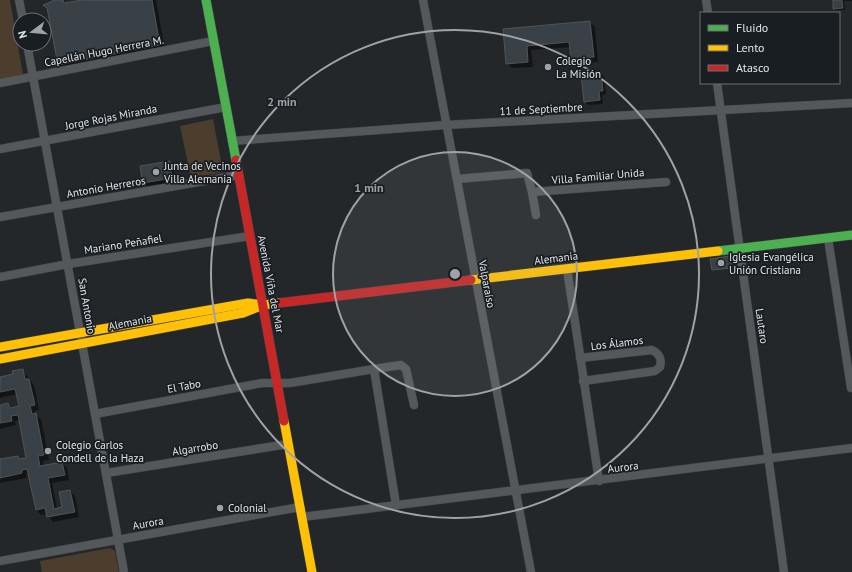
<svg xmlns="http://www.w3.org/2000/svg" width="852" height="572" font-family="'PT Sans',sans-serif">
<rect width="100%" height="100%" fill="#24272a"/>
<g fill="#4c3d2c">
<polygon points="0,0 10,0 23,75 0,79"/>
<polygon points="213,119 223,172 191,178 180,126"/>
<polygon points="110,548 115,551 119,572 42,572 40,561"/>
</g>
<g fill="#0007">
<polygon points="53,0 64,0 67,4 87,0 156,0 165,50 64,69 59,64"/>
<polygon points="834,0 852,0 852,1 844,1 845,10 836,10 834,8"/>
<polygon points="590,22 595,27 598,62 577,64 572,59 571,47 531,50 533,67 512,68 507,63 504,30"/>
<polygon points="601,73 604,77 606,94 602,95 603,104 589,105 585,102"/>
<polygon points="170,162 173,166 176,182 147,186 144,182"/>
<polygon points="730,257 732,269 713,270 712,260"/>
<polygon points="22,370 34,385 39,410 34,411 35,415 41,419 49,460 43,461 44,467 62,463 67,468 69,480 52,483 57,509 64,508 70,491 75,496 79,517 53,522 47,514 41,515 36,510 29,474 26,474 27,478 0,483 0,460 18,457 21,460 28,459 20,420 15,421 16,425 0,429 0,406 8,404 13,408 20,407 17,394 0,398 0,378 14,375"/>
</g>
<g fill="#394146" stroke="#515456">
<polygon points="52,0 63,0 64,3 82,0 152,0 160,45 58,65 47,8 43,5 53,1"/>
<polygon points="833,0 842,0 843,8 833,9"/>
<polygon points="590,21 594,57 571,59 569,42 527,46 528,62 506,64 503,29"/>
<polygon points="601,72 603,91 599,91 600,100 584,102 581,74"/>
<polygon points="170,161 172,178 143,183 140,166"/>
<polygon points="730,256 732,268 712,270 710,259"/>
<polygon points="23,369 25,379 29,379 35,405 30,406 32,414 36,413 44,455 38,456 40,466 62,462 65,475 48,478 54,509 62,507 59,492 70,490 75,512 47,517 45,508 36,510 27,469 22,470 22,473 0,478 0,459 18,456 19,459 26,458 18,415 11,416 12,421 0,423 0,405 8,403 10,408 19,406 15,389 0,392 0,377 13,374 12,371"/>
</g>
<g fill="none" stroke-linecap="round" stroke-linejoin="round">
<g stroke="#404345" stroke-width="9">
<g id="street">
<polyline points="19,0 23,20"/>
<polyline points="423,0 531,572"/>
<polyline points="706,0 708,13"/>
<polyline points="27,44 124,572"/>
<polyline points="0,83 213,41"/>
<polyline points="717,83 784,572"/>
<polyline points="232,141 446,125 852,103"/>
<polyline points="0,149 226,107"/>
<polyline points="457,179 527,173 532,192 666,182"/>
<polyline points="532,192 536,215"/>
<polyline points="0,217 238,175"/>
<polyline points="828,238 851,388"/>
<polyline points="567,269 599,481"/>
<polyline points="0,277 68,264 250,236"/>
<path d="M580 358 652 350C660 354 662 359 660 367L655 371 583 381"/>
<polyline points="374,369 401,365 406,369 414,405"/>
<polyline points="95,414 262,383 290,383 374,369 396,505"/>
<polyline points="106,473 288,444"/>
<polyline points="302,517 852,448"/>
<polyline points="0,561 300,507"/>
</g>
</g>
<g stroke="#404345" stroke-width="10">
<g id="fast">
<polyline points="206,0 236,160"/>
<polyline points="718,251 852,235"/>
</g>
</g>
<g stroke="#404345" stroke-width="10">
<g id="slow">
<polyline points="471,280 718,251"/>
<polyline points="0,347 248,303 263,305 279,303"/>
<polyline points="0,359 243,313 258,307"/>
<polyline points="284,421 312,572"/>
</g>
</g>
<g stroke="#404345" stroke-width="10">
<g id="jam">
<polyline points="236,160 284,421"/>
<polyline points="279,303 471,280"/>
</g>
</g>
<use href="#street" stroke="#55585a" stroke-width="8"/>
<use href="#fast" stroke="#4caf50" stroke-width="9"/>
<use href="#slow" stroke="#ffc107" stroke-width="9"/>
<use href="#jam" stroke="#c62828" stroke-width="9"/>
</g>
<circle cx="455" cy="274" r="122" fill="#9fa2a6" fill-opacity=".12"/>
<g fill="none" stroke="#9fa2a6" stroke-width="2">
<circle cx="455" cy="274" r="122"/>
<circle cx="455" cy="274" r="244"/>
</g>
<g fill="#9fa2a6" stroke="#181e22" stroke-width="1.5">
<circle cx="548" cy="67" r="4"/>
<circle cx="156" cy="172" r="4"/>
<circle cx="721" cy="263" r="4"/>
<circle cx="48" cy="451" r="4"/>
<circle cx="220" cy="508" r="4"/>
</g>
<g text-anchor="middle" dominant-baseline="central" stroke-width="3.5" stroke-linejoin="round" paint-order="stroke">
<g font-size="11" fill="#e1e5e8" stroke="#181e22">
<text transform="translate(104 51) rotate(-11)">Capellán Hugo Herrera M.</text>
<text transform="translate(541 109) rotate(-3)">11 de Septiembre</text>
<text transform="translate(111 117) rotate(-11)">Jorge Rojas Miranda</text>
<text transform="translate(598 176) rotate(-5)">Villa Familiar Unida</text>
<text transform="translate(106 187) rotate(-10)">Antonio Herreros</text>
<text transform="translate(123 244) rotate(-9)">Mariano Peñafiel</text>
<text transform="translate(556 258) rotate(-7)">Alemania</text>
<text transform="translate(271 284) rotate(79)">Avenida Viña del Mar</text>
<text transform="translate(487 284) rotate(79)">Valparaíso</text>
<text transform="translate(87 306) rotate(80)">San Antonio</text>
<text transform="translate(130 322) rotate(-11)">Alemania</text>
<text transform="translate(762 326) rotate(82)">Lautaro</text>
<text transform="translate(617 343) rotate(-7)">Los Álamos</text>
<text transform="translate(184 386) rotate(-10)">El Tabo</text>
<text transform="translate(195 448) rotate(-9)">Algarrobo</text>
<text transform="translate(623 467) rotate(-7)">Aurora</text>
<text transform="translate(148 523) rotate(-10)">Aurora</text>
</g>
<g font-size="11" fill="#e1e5e8" stroke="#181e22" text-anchor="start">
<text x="556" y="61">Colegio<tspan x="556" dy="13">La Misión</tspan></text>
<text x="164" y="166">Junta de Vecinos<tspan x="164" dy="13">Villa Alemania</tspan></text>
<text x="729" y="257">Iglesia Evangélica<tspan x="729" dy="13">Unión Cristiana</tspan></text>
<text x="56" y="445">Colegio Carlos<tspan x="56" dy="13">Condell de la Haza</tspan></text>
<text x="228" y="508">Colonial</text>
</g>
</g>
<circle cx="455" cy="274" r="6" fill="#9fa2a6" stroke="#181e22" stroke-width="2"/>
<g font-size="12" text-anchor="middle" font-weight="bold" fill="#9fa2a6" stroke="#181e22" stroke-width="3.5" stroke-linejoin="round" paint-order="stroke">
<text x="282" y="106">2 min</text>
<text x="369" y="192">1 min</text>
</g>
<rect x="700" y="12" width="140" height="72" fill="#181e22" stroke="#686e71"/>
<rect x="708" y="25" width="20" height="6" fill="#4caf50" stroke="#686e71"/>
<text x="736" y="32" font-size="12" fill="#e1e5e8">Fluido</text>
<rect x="708" y="45" width="20" height="6" fill="#ffc107" stroke="#686e71"/>
<text x="736" y="52" font-size="12" fill="#e1e5e8">Lento</text>
<rect x="708" y="65" width="20" height="6" fill="#c62828" stroke="#686e71"/>
<text x="736" y="72" font-size="12" fill="#e1e5e8">Atasco</text>
<g transform="translate(32 32) rotate(254)"><circle r="19" fill="#181e22" stroke="#686e71"/>
<path d="M0-3L7 15L0 10L-7 15Z" fill="#9fa2a6"/>
<text y="-6" font-size="11" font-weight="bold" text-anchor="middle" fill="#e1e5e8">N</text>
</g>
</svg>
